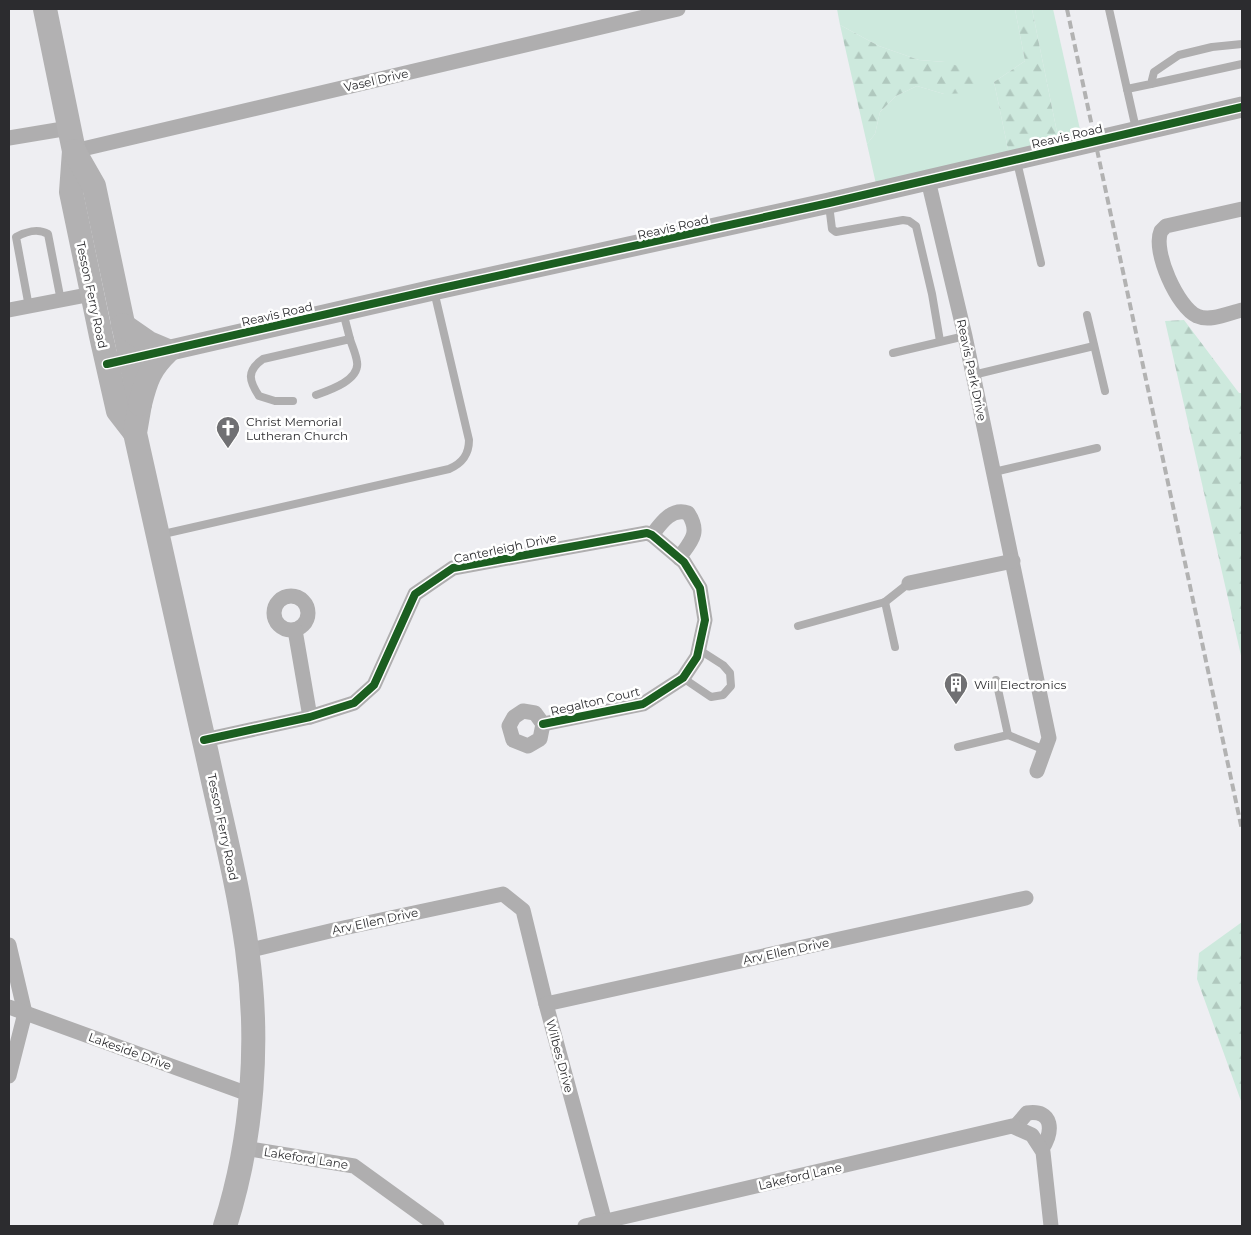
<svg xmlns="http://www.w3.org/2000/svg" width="1251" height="1235" font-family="Montserrat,sans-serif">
<defs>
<pattern id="forest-firs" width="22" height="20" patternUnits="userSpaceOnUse" patternTransform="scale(1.25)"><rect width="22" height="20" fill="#cde9dd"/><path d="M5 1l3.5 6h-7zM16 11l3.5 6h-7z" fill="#b0c8be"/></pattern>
</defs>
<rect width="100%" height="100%" fill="#eeeef2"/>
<g fill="#cde9dd">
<polygon points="837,9 1015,9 1025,61 994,82 1009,154 876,184 867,144 875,134 880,112 896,96 917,86 944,94 945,62 919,60 879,46 840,25"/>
<polygon points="1032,9 1053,9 1081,134 1059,142"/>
</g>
<g fill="url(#forest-firs)">
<polygon points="1015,9 1032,9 1059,142 1009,154 994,82 1025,61"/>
<polygon points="840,25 879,46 919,60 945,62 965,68 977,80 970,93 944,94 917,86 896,96 880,112 875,134 867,144"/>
<polygon points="1184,320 1239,393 1242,393 1242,660 1165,321"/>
<polygon points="1242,922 1242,1113 1241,1101 1197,979 1199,953"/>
</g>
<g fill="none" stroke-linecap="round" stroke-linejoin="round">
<g stroke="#afaeaf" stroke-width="8">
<polyline points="1109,9 1127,89"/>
<polyline points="1151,84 1242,64"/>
<polyline points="1136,129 1127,89 1151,84 1154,72 1179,55 1212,47 1242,44"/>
<polyline points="1017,162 1041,263"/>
<polyline points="829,205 832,229 836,232 903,220 909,221 916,226 932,294 940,341"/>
<path d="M29 307 16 237C25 232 38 228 48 234L61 301"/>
<polyline points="343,312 350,339"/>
<polyline points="1087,315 1105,391"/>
<polyline points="893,353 965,336"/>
<polyline points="973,375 1094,346"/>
<path d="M293 401H275L259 396C249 381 246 371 263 359L350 339C352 346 356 354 357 362 360 380 330 390 316 395"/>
<polyline points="994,472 1097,448"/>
<path d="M159 535 449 469C463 463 469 454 469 440L434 291"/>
<polyline points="885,602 895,647"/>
<polyline points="798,626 885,602 909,583"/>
<polyline points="683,678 711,697 723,695 731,686 730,673 723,665 698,649"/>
<polyline points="996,680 1008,735"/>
<polyline points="958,747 1008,735 1045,750"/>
</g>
<g stroke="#afaeaf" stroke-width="15">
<polyline points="9,138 69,128"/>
<polyline points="74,151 678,9"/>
<polyline points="928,180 965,336 1049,738 1037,771"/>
<path d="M1242 209 1166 226C1165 227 1162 230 1161 231 1152 251 1178 308 1197 316 1210 322 1229 313 1242 310"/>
<polyline points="9,310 92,294"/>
<path d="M652 535C661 523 672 507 688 513 701 533 691 541 679 558"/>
<polyline points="909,583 1013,561"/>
<circle cx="291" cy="613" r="17"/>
<polyline points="295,630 310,717"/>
<polygon points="523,711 535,713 543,724 540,739 528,746 513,740 509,726 514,717"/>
<polyline points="204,740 310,717 354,703 374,685 415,594 453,568 647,533 652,535 684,562 700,588 705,620 697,657 683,678 643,704 543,724"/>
<polyline points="9,945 25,1013 9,1076"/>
<polyline points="247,951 334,930 503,894 523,910 546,1004 606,1226"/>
<polyline points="546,1004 1026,898"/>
<polyline points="9,1007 251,1095"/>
<path d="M1015 1127 1027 1113C1054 1109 1053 1132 1042 1149"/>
<polyline points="244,1148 354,1166 437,1226"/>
<polyline points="585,1226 1012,1126 1032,1135 1043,1152 1051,1226"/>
</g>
<polyline stroke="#aeadae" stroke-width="21" points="114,363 433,290 829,203 1242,107"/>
<g stroke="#b2b1b2" stroke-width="24">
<polyline points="45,9 74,151 71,192 101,336 118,411 135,433"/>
<path d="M74 151 94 186 140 404 135 433C158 540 183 647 207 754 221 819 238 883 247 949 260 1041 253 1138 225 1226"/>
<path d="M123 325 149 343 168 351C150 368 146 380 140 404"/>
</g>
<polyline stroke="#b2b2b2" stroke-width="4" stroke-dasharray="8 4" stroke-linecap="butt" points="1067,9 1242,830"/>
<g stroke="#fff" stroke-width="11">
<g id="cycleway">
<polyline points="107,364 433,290 829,203 1242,107"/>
<polyline points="204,740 310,717 354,703 374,685 415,594 453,568 647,533 652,535 684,562 700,588 705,620 697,657 683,678 643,704 543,724"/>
</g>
</g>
<use href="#cycleway" stroke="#1b5e20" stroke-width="8"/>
</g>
<defs>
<g id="church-pin" transform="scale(1.25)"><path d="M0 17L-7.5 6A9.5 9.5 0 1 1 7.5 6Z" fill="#707073" stroke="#fff"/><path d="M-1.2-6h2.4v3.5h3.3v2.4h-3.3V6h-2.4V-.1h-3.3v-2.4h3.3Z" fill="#fff"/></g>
<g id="building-pin" transform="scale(1.25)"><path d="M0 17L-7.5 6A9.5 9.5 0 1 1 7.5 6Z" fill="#707073" stroke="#fff"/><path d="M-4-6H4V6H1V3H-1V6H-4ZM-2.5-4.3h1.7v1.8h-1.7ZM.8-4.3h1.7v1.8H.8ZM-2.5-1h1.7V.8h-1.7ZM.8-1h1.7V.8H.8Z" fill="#fff"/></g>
</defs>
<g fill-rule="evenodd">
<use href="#church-pin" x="228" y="428"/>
<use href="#building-pin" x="956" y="684"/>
</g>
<g text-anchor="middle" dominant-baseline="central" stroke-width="5" stroke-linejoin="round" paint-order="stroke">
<g font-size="12" fill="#2c2c2f" stroke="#fff">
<text transform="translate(376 80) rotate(-13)">Vasel Drive</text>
<text transform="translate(1067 136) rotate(-13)">Reavis Road</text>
<text transform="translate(673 227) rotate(-13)">Reavis Road</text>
<text transform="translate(92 295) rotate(78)">Tesson Ferry Road</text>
<text transform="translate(277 314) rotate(-13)">Reavis Road</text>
<text transform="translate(972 370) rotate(78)">Reavis Park Drive</text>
<text transform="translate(505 548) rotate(-12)">Canterleigh Drive</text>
<text transform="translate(595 701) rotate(-13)">Regalton Court</text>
<text transform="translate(223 827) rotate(78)">Tesson Ferry Road</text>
<text transform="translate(375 921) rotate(-12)">Arv Ellen Drive</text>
<text transform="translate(786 951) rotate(-12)">Arv Ellen Drive</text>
<text transform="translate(130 1051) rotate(20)">Lakeside Drive</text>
<text transform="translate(560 1056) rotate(75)">Wilbes Drive</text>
<text transform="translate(306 1158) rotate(9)">Lakeford Lane</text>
<text transform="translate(800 1176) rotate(-13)">Lakeford Lane</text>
</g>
<g font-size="12" fill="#2c2c2f" stroke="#fff" text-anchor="start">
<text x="246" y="421">Christ Memorial<tspan x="246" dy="14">Lutheran Church</tspan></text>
<text x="974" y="684">Will Electronics</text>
</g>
</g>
<rect width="1251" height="1235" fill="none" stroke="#2c2c2f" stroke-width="20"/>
</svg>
